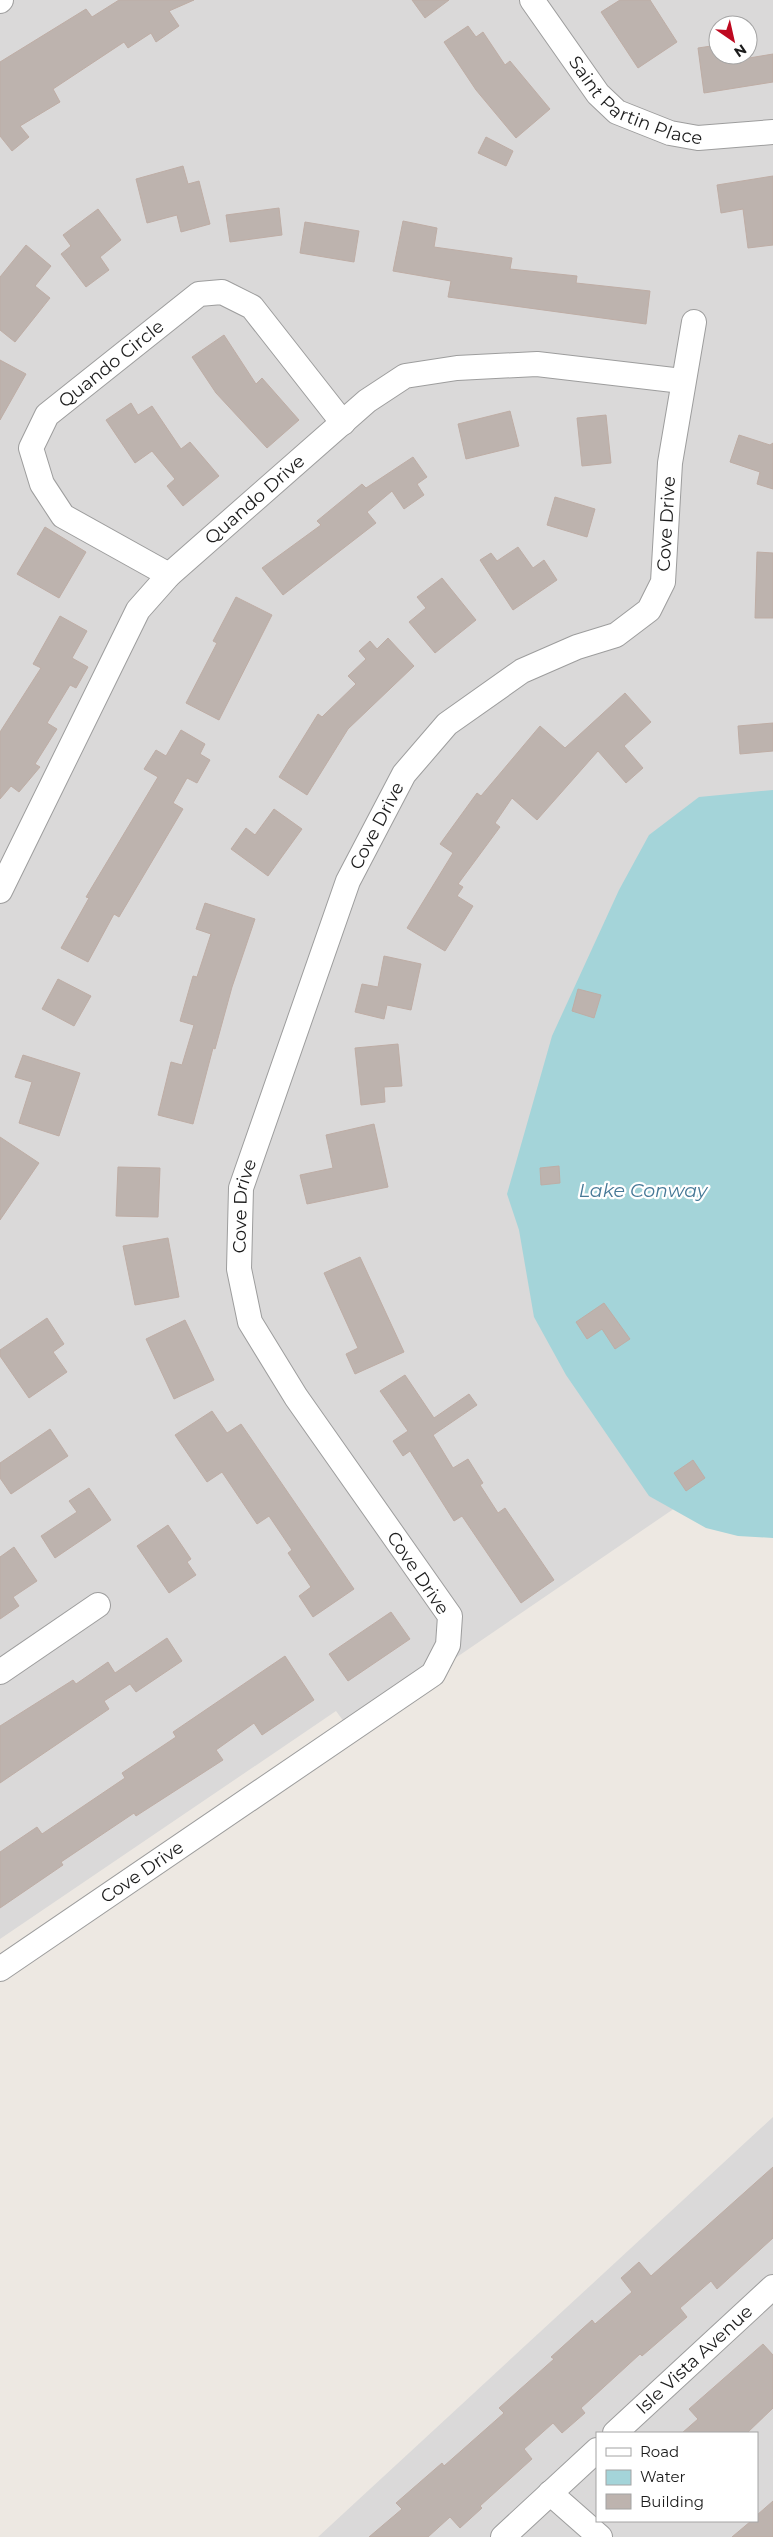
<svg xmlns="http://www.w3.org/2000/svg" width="773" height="2537" font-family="Montserrat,sans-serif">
<rect width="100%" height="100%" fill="#ede8e2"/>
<g fill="#dad9d9" fill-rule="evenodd">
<path d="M0 0H773V1441L350 1730 336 1711 0 1939ZM718 25H748V55H718Z"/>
<path d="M773 2117V2537H318ZM597 2433H757V2521H597Z"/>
</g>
<polygon fill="#a4d4d9" points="773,790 773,1538 738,1536 706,1528 649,1496 566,1375 534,1317 519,1230 507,1194 552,1036 619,890 649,835 699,797"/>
<g fill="#bdb3ae" stroke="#beada5">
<polygon points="119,0 194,0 169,11 179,26 156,42 151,33 128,48 124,42 53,89 60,102 20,126 29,137 12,151 0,136 0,62 86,9 92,17"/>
<polygon points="412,0 449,0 425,18"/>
<polygon points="620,0 650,0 677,42 638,68 601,12"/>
<polygon points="468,26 476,37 483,32 505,65 510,61 550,109 516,138 476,90 444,42"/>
<polygon points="718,45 718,55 736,55 737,60 773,54 773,82 704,93 698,48"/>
<polygon points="486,137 513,151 506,166 478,153"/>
<polygon points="183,166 188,184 199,181 210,224 181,232 177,215 147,223 136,179"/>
<polygon points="773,176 773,245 748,248 743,209 721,213 717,185"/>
<polygon points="279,208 282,235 230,242 226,215"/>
<polygon points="98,209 121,240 100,257 109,270 86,287 61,254 71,246 63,235"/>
<polygon points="403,221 437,228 434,247 512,258 510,269 577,276 576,283 650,291 646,324 448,297 451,281 393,271"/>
<polygon points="305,222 359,231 354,262 300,253"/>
<polygon points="26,245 51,266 35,286 50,298 15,342 0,330 0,277"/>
<polygon points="224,335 256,384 262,378 299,420 267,448 216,393 192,357"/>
<polygon points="0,360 26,374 0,420"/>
<polygon points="131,403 138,415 152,406 181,449 190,442 219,476 183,506 167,486 175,479 152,451 135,463 106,420"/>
<polygon points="510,411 519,446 466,459 458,424"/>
<polygon points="606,415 611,463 582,466 577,418"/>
<polygon points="739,435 770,445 773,443 773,489 757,484 760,472 730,462"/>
<polygon points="413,457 427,477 417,484 424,495 404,509 392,491 367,512 376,523 283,595 262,568 321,525 317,521 362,484 366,488"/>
<polygon points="555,497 595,509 587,537 547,525"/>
<polygon points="45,527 86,552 59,598 17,574"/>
<polygon points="518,547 533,568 544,560 557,580 513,610 480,560 491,553 497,561"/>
<polygon points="757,552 773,553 773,618 755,618"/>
<polygon points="442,578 476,620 435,653 409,622 426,608 417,597"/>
<polygon points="236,597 272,615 219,720 186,703 217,643 213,641"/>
<polygon points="60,616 87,631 72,658 88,667 76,688 70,685 47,723 57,729 35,764 40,767 19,792 11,786 0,799 0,732 41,668 33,664"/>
<polygon points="388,638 414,666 348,729 307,795 279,777 318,714 322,717 356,684 348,676 366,659 359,651 370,641 377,649"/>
<polygon points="625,693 651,722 624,746 643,768 626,783 598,751 537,820 512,798 495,823 500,827 458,884 463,887 457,896 473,906 445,951 407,928 453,853 440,844 477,793 481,796 540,726 565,748"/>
<polygon points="773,723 773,751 740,754 738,726"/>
<polygon points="181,730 205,744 200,754 210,760 197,783 187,778 173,803 183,809 119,917 114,914 88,962 61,948 89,898 86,897 158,777 144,769 156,750 166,756"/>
<polygon points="274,809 302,829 268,876 231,849 246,828 255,835"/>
<polygon points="205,903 255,919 232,987 215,1049 213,1048 193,1124 158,1115 171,1062 182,1065 194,1025 180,1021 193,976 197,977 211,934 196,929"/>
<polygon points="384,956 421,964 411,1010 387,1005 384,1019 355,1012 362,984 378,987"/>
<polygon points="58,979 91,996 74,1026 42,1009"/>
<polygon points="578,989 601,995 594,1018 572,1011"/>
<polygon points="398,1044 402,1086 384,1087 385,1102 361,1105 355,1048"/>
<polygon points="23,1055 80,1073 59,1136 19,1123 32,1082 15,1077"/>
<polygon points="374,1124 388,1187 307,1204 300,1175 333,1168 326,1135"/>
<polygon points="0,1137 39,1163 0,1220"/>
<polygon points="559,1166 560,1183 541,1185 540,1168"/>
<polygon points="118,1167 160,1168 158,1217 116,1216"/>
<polygon points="168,1238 179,1297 135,1305 123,1246"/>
<polygon points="360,1257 404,1352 355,1374 346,1354 358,1348 324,1273"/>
<polygon points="604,1303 630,1339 615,1349 602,1329 587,1339 576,1322"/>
<polygon points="47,1318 64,1344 53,1352 67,1372 29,1398 0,1356 0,1350"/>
<polygon points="185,1320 214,1380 174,1399 146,1339"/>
<polygon points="405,1375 434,1418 469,1394 477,1405 433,1435 453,1468 468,1459 483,1483 480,1485 498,1513 505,1508 554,1580 521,1603 462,1516 454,1521 410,1451 403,1456 393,1441 408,1431 380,1391"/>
<polygon points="212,1411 227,1433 241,1424 354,1589 313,1617 299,1596 311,1587 288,1553 292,1550 269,1516 257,1524 222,1472 207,1482 175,1435"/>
<polygon points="50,1429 68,1456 11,1494 0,1478 0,1463"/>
<polygon points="693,1460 705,1478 686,1491 674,1473"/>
<polygon points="89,1488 111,1520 55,1558 41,1536 77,1512 69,1501"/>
<polygon points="168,1525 191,1559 187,1562 196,1575 169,1593 137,1546"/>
<polygon points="14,1547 37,1581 13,1597 19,1606 0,1619 0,1557"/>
<polygon points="391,1612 410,1639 348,1681 329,1654"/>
<polygon points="167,1638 182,1661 136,1692 130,1684 104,1701 109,1709 0,1783 0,1726 73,1680 76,1684 108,1662 115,1673"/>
<polygon points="285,1656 314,1700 262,1735 254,1723 216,1750 223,1760 136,1816 134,1813 61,1862 63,1865 0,1908 0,1852 37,1827 42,1834 125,1778 122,1773 176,1737 173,1732"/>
<polygon points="773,2167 773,2238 717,2289 711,2281 680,2308 687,2317 642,2356 640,2354 581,2408 585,2413 562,2433 553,2423 524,2449 532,2459 480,2506 482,2508 460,2528 450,2517 428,2537 369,2537 402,2509 396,2503 442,2463 444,2466 504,2413 499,2408 554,2359 551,2357 592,2320 595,2324 632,2292 621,2278 639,2262 651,2276"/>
<polygon points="763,2344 773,2355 773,2408 747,2433 682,2433 698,2419 689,2409"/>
<polygon points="773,2501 773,2537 732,2537 751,2521 757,2521 757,2515"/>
</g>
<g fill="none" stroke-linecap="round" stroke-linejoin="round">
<g stroke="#9d9d9d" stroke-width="26">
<g id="minor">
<path id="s1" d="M532 0 598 94 617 112 670 133 698 138 773 132"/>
<polyline points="0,1 1,0"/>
<path id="s2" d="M169 575 63 516 42 484 31 448 47 415 199 294 222 292 252 307 343 423"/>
<path id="s3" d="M0 891 138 610 169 575 367 401 405 376 457 368 537 364 682 381"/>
<polyline points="0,1672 98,1605"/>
<path id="s4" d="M0 1969 433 1674 448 1645 450 1616 296 1397 250 1322 239 1269 241 1188 348 881 404 774 447 724 522 671 577 647 616 635 649 610 663 582 670 463 694 322"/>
<path id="s5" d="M615 2433 773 2287"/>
<polyline points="550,2493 600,2537"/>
<polyline points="503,2537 597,2450"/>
</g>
</g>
<use href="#minor" stroke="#fff" stroke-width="24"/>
</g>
<g text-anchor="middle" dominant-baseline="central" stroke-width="4.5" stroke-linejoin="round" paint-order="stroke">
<g font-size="18" fill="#1c1c1c" stroke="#fff">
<text stroke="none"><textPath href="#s1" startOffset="151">Saint Partin Place</textPath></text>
<text stroke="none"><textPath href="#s2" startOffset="316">Quando Circle</textPath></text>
<text stroke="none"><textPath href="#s3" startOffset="474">Quando Drive</textPath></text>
<text stroke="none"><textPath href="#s4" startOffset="1912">Cove Drive</textPath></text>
<text stroke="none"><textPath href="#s4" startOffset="1464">Cove Drive</textPath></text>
<text stroke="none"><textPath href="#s4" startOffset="1059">Cove Drive</textPath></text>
<text transform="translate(418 1573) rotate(56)">Cove Drive</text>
<text stroke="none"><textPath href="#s4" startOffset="172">Cove Drive</textPath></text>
<text stroke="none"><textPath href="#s5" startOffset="108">Isle Vista Avenue</textPath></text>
</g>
<g font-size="19" font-style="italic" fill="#477997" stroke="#fff">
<text x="643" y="1190">Lake Conway</text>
</g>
</g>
<rect x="596" y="2432" width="162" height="90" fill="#ffffff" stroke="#a4a4a4"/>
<rect x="606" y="2448" width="25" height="8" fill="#ffffff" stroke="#a4a4a4"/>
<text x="640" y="2457" font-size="15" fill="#1c1c1c">Road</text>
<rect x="606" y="2470" width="25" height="15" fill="#a4d4d9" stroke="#a4a4a4"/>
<text x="640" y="2482" font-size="15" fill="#1c1c1c">Water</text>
<rect x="606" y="2494" width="25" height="15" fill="#bdb3ae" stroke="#a4a4a4"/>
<text x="640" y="2507" font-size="15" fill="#1c1c1c">Building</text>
<g transform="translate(733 40) rotate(146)"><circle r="24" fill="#ffffff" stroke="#a4a4a4"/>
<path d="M0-4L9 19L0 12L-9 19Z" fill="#be0920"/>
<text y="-8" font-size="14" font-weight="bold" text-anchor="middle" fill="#1c1c1c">N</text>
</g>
</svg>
